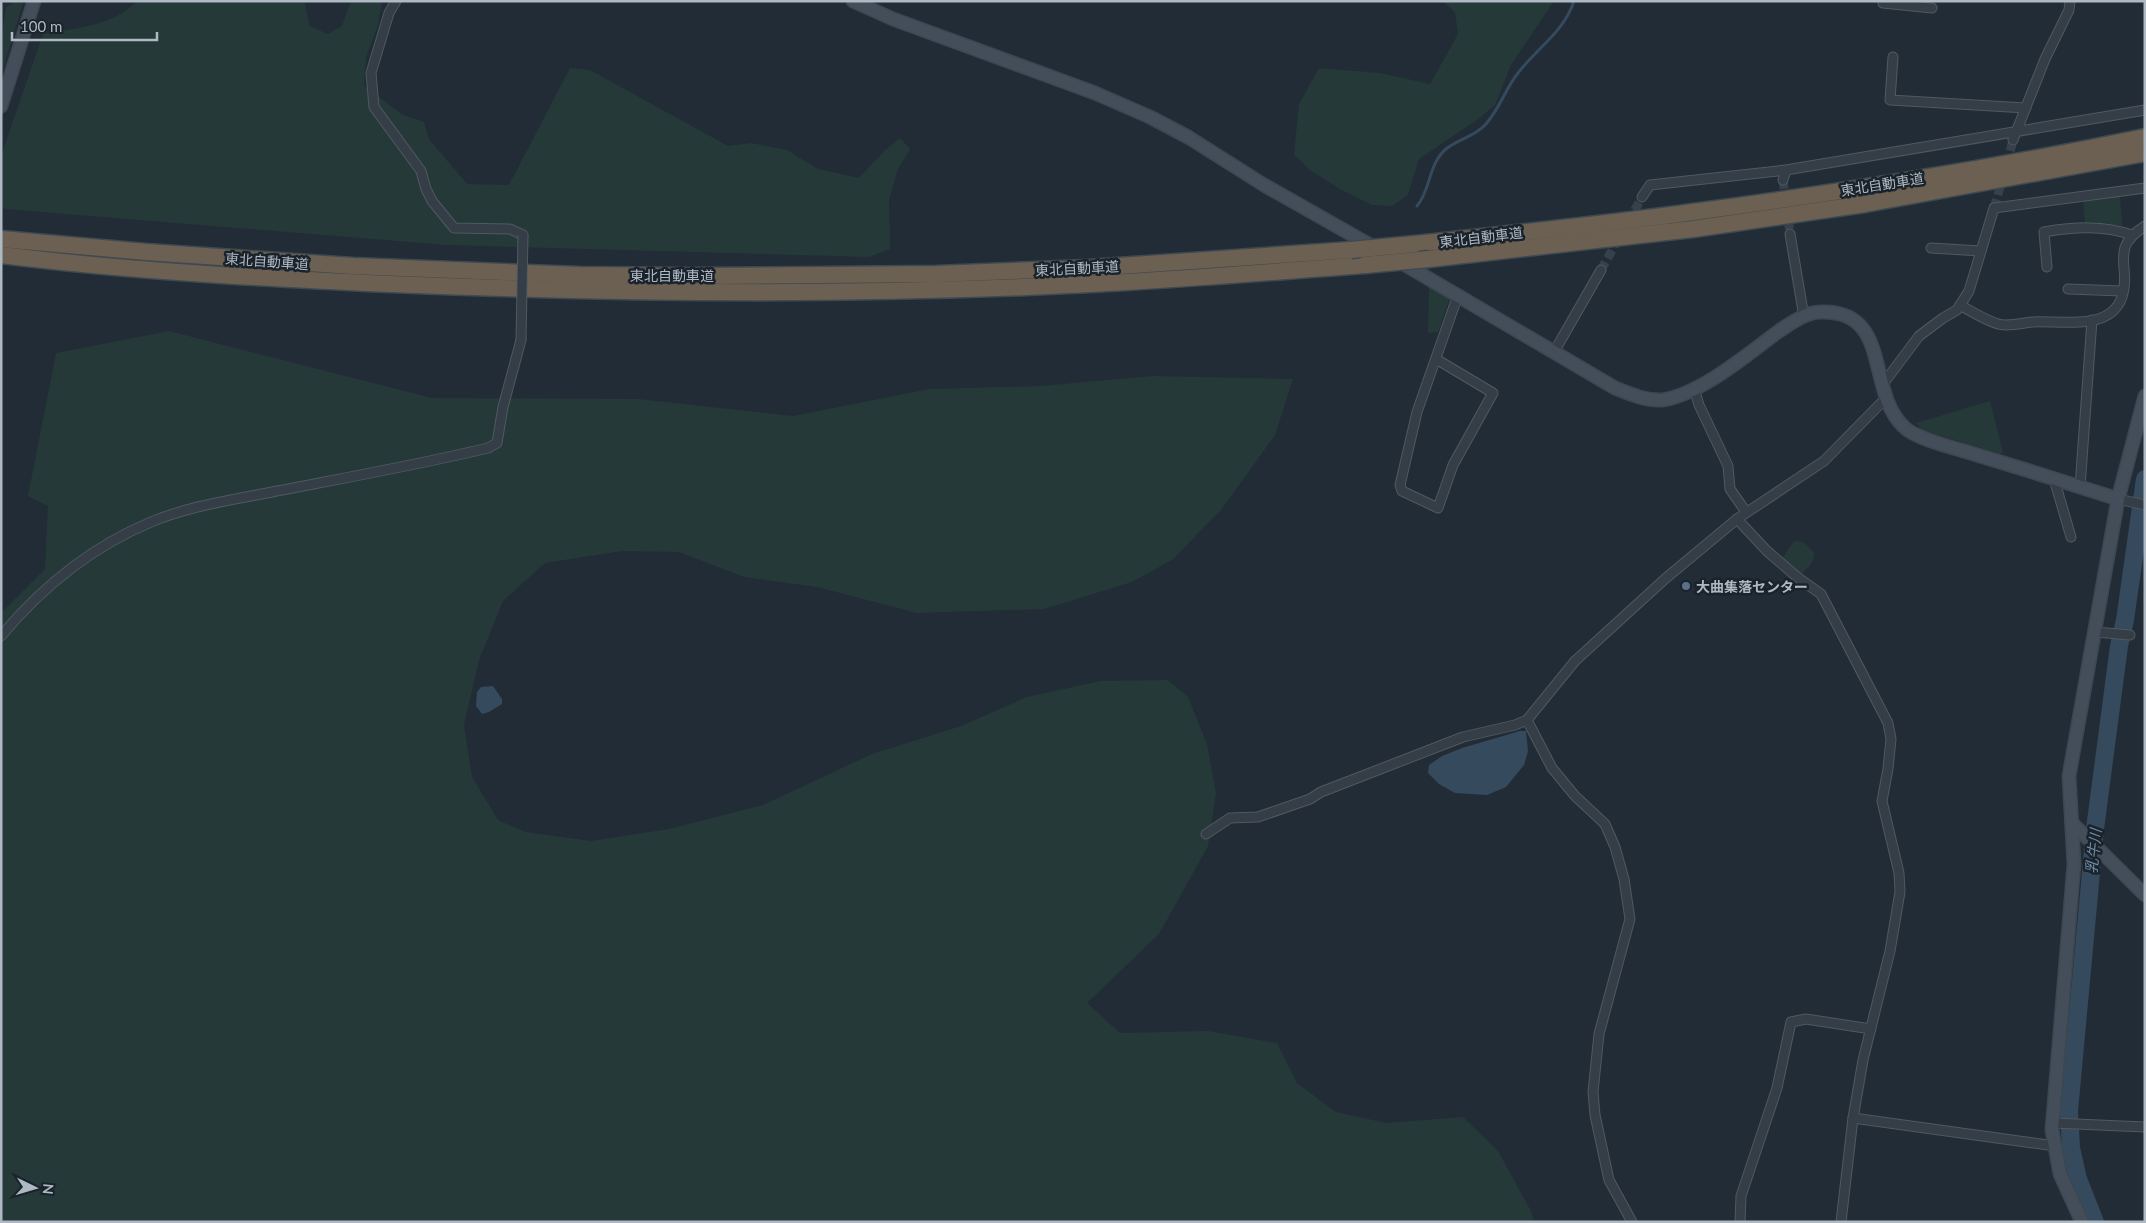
<svg xmlns="http://www.w3.org/2000/svg" width="2146" height="1223" font-family="Lato,'Noto Sans JP',sans-serif">
<rect width="100%" height="100%" fill="#222c36"/>
<g fill="#253938">
<polygon points="16,1 23,3 1,76 1,39 6,7"/>
<path d="M137 1H304L310 26 328 34 342 26 351 1H382L378 26 366 57 364 86 403 115 424 122 429 139 467 184 509 185 570 68 590 70 728 146 751 143 787 150 818 169 859 178 884 151 900 138 910 149 898 169 889 200 890 249 869 257 445 245 5 209 1 205V156L43 34C75 28 114 26 137 1Z"/>
<polygon points="1442,1 1554,1 1511,65 1495,105 1477,120 1419,159 1408,195 1392,206 1372,205 1340,189 1308,169 1294,154 1299,104 1319,68 1380,73 1430,84 1458,34 1455,12"/>
<polygon points="2120,195 2122,226 2085,223 2083,201"/>
<polygon points="1429,286 1450,297 1438,332 1428,333"/>
<polygon points="169,331 432,398 638,399 793,416 929,389 1041,386 1153,376 1293,379 1275,435 1221,510 1172,560 1132,582 1044,609 917,613 817,587 744,577 679,552 622,551 545,563 503,601 479,660 464,725 472,777 498,820 525,832 591,841 669,829 763,805 872,754 961,726 1027,697 1101,681 1168,680 1188,697 1207,744 1216,793 1208,846 1159,934 1087,1003 1120,1033 1208,1031 1277,1043 1297,1083 1336,1112 1386,1123 1463,1117 1498,1151 1531,1211 1534,1222 1,1222 1,613 45,569 48,506 28,496 56,353"/>
<polygon points="1990,401 2003,452 2000,454 1922,430 1916,423"/>
<path d="M1794 541 1803 542 1814 552C1815 563 1807 568 1800 576L1781 560Z"/>
</g>
<g fill="#364a5d">
<polygon points="493,686 502,699 502,704 489,712 482,714 476,706 477,692 481,687"/>
<polygon points="1520,731 1526,731 1528,751 1524,765 1506,787 1487,795 1455,793 1439,784 1428,773 1429,765 1442,756 1462,748"/>
</g>
<g fill="none" stroke-linecap="round" stroke-linejoin="round">
<path stroke="#364a5d" stroke-width="3" d="M1417 206C1431 190 1428 164 1446 149 1458 139 1474 137 1485 125 1500 109 1505 89 1518 73 1537 48 1564 32 1574 1"/>
<polyline stroke="#364a5d" stroke-width="18" points="2095,1222 2078,1179 2071,1148 2069,1111 2095,829 2119,646 2125,620 2145,479"/>
<g stroke="#37414b" stroke-width="9" stroke-dasharray="9 4.5" stroke-linecap="butt">
<polyline points="2007,164 2013,140"/>
<polyline points="1783,180 1790,234"/>
<polyline points="1994,208 2003,177"/>
<polyline points="1628,222 1642,197"/>
<polyline points="1601,270 1620,236"/>
</g>
<g stroke="#4f5961" stroke-width="11">
<g id="street">
<polyline points="396,1 389,13 371,73 374,107 421,171 426,189 432,201 454,228 510,229 523,235"/>
<polyline points="1883,1 1883,3 1932,8"/>
<polyline points="1893,57 1890,100 2026,108"/>
<polyline points="2013,140 2045,59 2069,10 2070,1"/>
<polyline points="1783,180 1786,170"/>
<polyline points="1642,197 1650,185 1786,170 2145,110"/>
<polyline points="1790,234 1804,317"/>
<polyline points="1931,248 1981,251"/>
<path d="M2047 267 2044 232C2074 227 2103 225 2132 235"/>
<polyline points="2068,289 2122,291"/>
<path d="M1960 305C1972 312 1985 320 1998 324 2008 327 2022 323 2032 322 2060 320 2110 332 2122 297 2132 267 2108 249 2145 226"/>
<polyline points="1554,352 1601,270"/>
<polyline points="1436,359 1493,393 1453,465 1438,508 1402,491 1400,485 1417,412 1458,295"/>
<polyline points="1883,384 1919,336 1943,318 1957,310 1969,291 1994,208 2145,188"/>
<polyline points="1694,388 1699,405 1728,466 1730,489 1746,512"/>
<polyline points="2054,479 2071,537"/>
<polyline points="2080,487 2092,320"/>
<polyline points="2118,499 2145,505"/>
<polyline points="1737,519 1767,551 1797,577 1821,594 1888,723 1891,739 1888,769 1882,801 1899,873 1900,892 1890,951 1863,1060 1853,1118 1841,1222"/>
<polyline points="2095,632 2130,635"/>
<path d="M1 636C42 587 91 547 151 522 189 506 232 500 272 492 344 478 417 465 488 448L497 443 503 407 521 340"/>
<polyline points="1527,720 1552,768 1575,796 1605,824 1615,847 1624,879 1630,919 1599,1034 1593,1092 1595,1115 1609,1180 1632,1222"/>
<polyline points="1206,834 1230,818 1258,817 1310,799 1321,792 1463,737 1515,725 1527,720 1575,661 1666,578 1737,519 1824,461 1886,398"/>
<polyline points="1853,1118 2055,1146"/>
<polyline points="2053,1123 2145,1127"/>
<polyline points="1740,1222 1741,1196 1777,1088 1791,1022 1806,1019 1871,1029"/>
</g>
</g>
<g stroke="#3e4750" stroke-width="15">
<g id="secondary">
<polyline points="853,1 893,19 1095,93 1150,117 1188,137 1264,185 1377,249"/>
<polyline points="1,106 34,1"/>
<path d="M1397 260 1615 388C1630 394 1646 401 1662 400 1700 395 1749 353 1779 331 1790 324 1806 312 1820 312 1892 309 1866 390 1903 426 1914 439 1959 449 1977 455 2024 469 2071 484 2118 499"/>
<polyline points="2072,823 2145,895"/>
<polyline points="2082,1222 2060,1174 2052,1130 2074,864 2069,776 2118,499 2145,396"/>
</g>
</g>
<g stroke="#3f4951" stroke-width="19">
<g id="highway">
<polyline points="1,239 146,252 353,266 580,275 690,276 936,274 1089,268 1351,250"/>
<path d="M1415 244C1507 234 1601 225 1693 212 1844 192 1995 168 2145 137"/>
<path d="M1 255C130 271 261 278 391 284 624 294 858 296 1091 284 1182 279 1273 272 1365 265"/>
<polyline points="1429,259 1693,229 1865,204 2145,153"/>
</g>
</g>
<use href="#street" stroke="#353e47" stroke-width="9"/>
<use href="#secondary" stroke="#434e5a" stroke-width="12"/>
<use href="#highway" stroke="#6c6052" stroke-width="16"/>
<g stroke="#4f5961" stroke-width="11" stroke-linecap="butt">
<polyline id="street-bridge" points="521,340 523,235"/>
</g>
<g stroke="#3f4951" stroke-width="19" stroke-linecap="butt">
<g id="highway-bridge">
<polyline points="1351,250 1415,244"/>
<polyline points="1365,265 1429,259"/>
</g>
</g>
<use href="#street-bridge" stroke="#353e47" stroke-width="9"/>
<use href="#highway-bridge" stroke="#6c6052" stroke-width="16"/>
</g>
<circle fill="#5c6f8a" stroke="#1a232b" stroke-width="2" cx="1686" cy="586" r="5"/>
<g text-anchor="middle" dominant-baseline="central" stroke-width="5" stroke-linejoin="round" paint-order="stroke">
<g font-size="14" fill="#afb9c3" stroke="#1a232b">
<text transform="translate(1882 184) rotate(-9)">東北自動車道</text>
<text transform="translate(1481 237) rotate(-7)">東北自動車道</text>
<text transform="translate(267 261) rotate(4)">東北自動車道</text>
<text transform="translate(1077 268) rotate(-3)">東北自動車道</text>
<text x="672" y="275">東北自動車道</text>
</g>
<g font-size="14" font-weight="bold" fill="#afb9c3" stroke="#1a232b" text-anchor="start">
<text x="1696" y="586">大曲集落センター</text>
</g>
<g font-size="15" font-style="italic" fill="#718da6" stroke="#1a232b">
<text transform="translate(2093 851) rotate(-84)">乳牛川</text>
</g>
</g>
<rect width="2146" height="1223" fill="none" stroke="#afb9c3" stroke-width="5"/>
<g transform="translate(35 1188) rotate(95)" stroke="#1a232b" stroke-width="4" paint-order="stroke">
<path d="M0-4L9 19L0 12L-9 19Z" fill="#afb9c3"/>
<text y="-8" font-size="14" font-weight="bold" text-anchor="middle" fill="#afb9c3">N</text>
</g>
<path d="M12 32v8h145v-8" fill="none" stroke="#afb9c3" stroke-width="2.5"/>
<text x="20" y="32" font-size="15" fill="#afb9c3" stroke="#1a232b" stroke-width="4" paint-order="stroke">100 m</text>
</svg>
